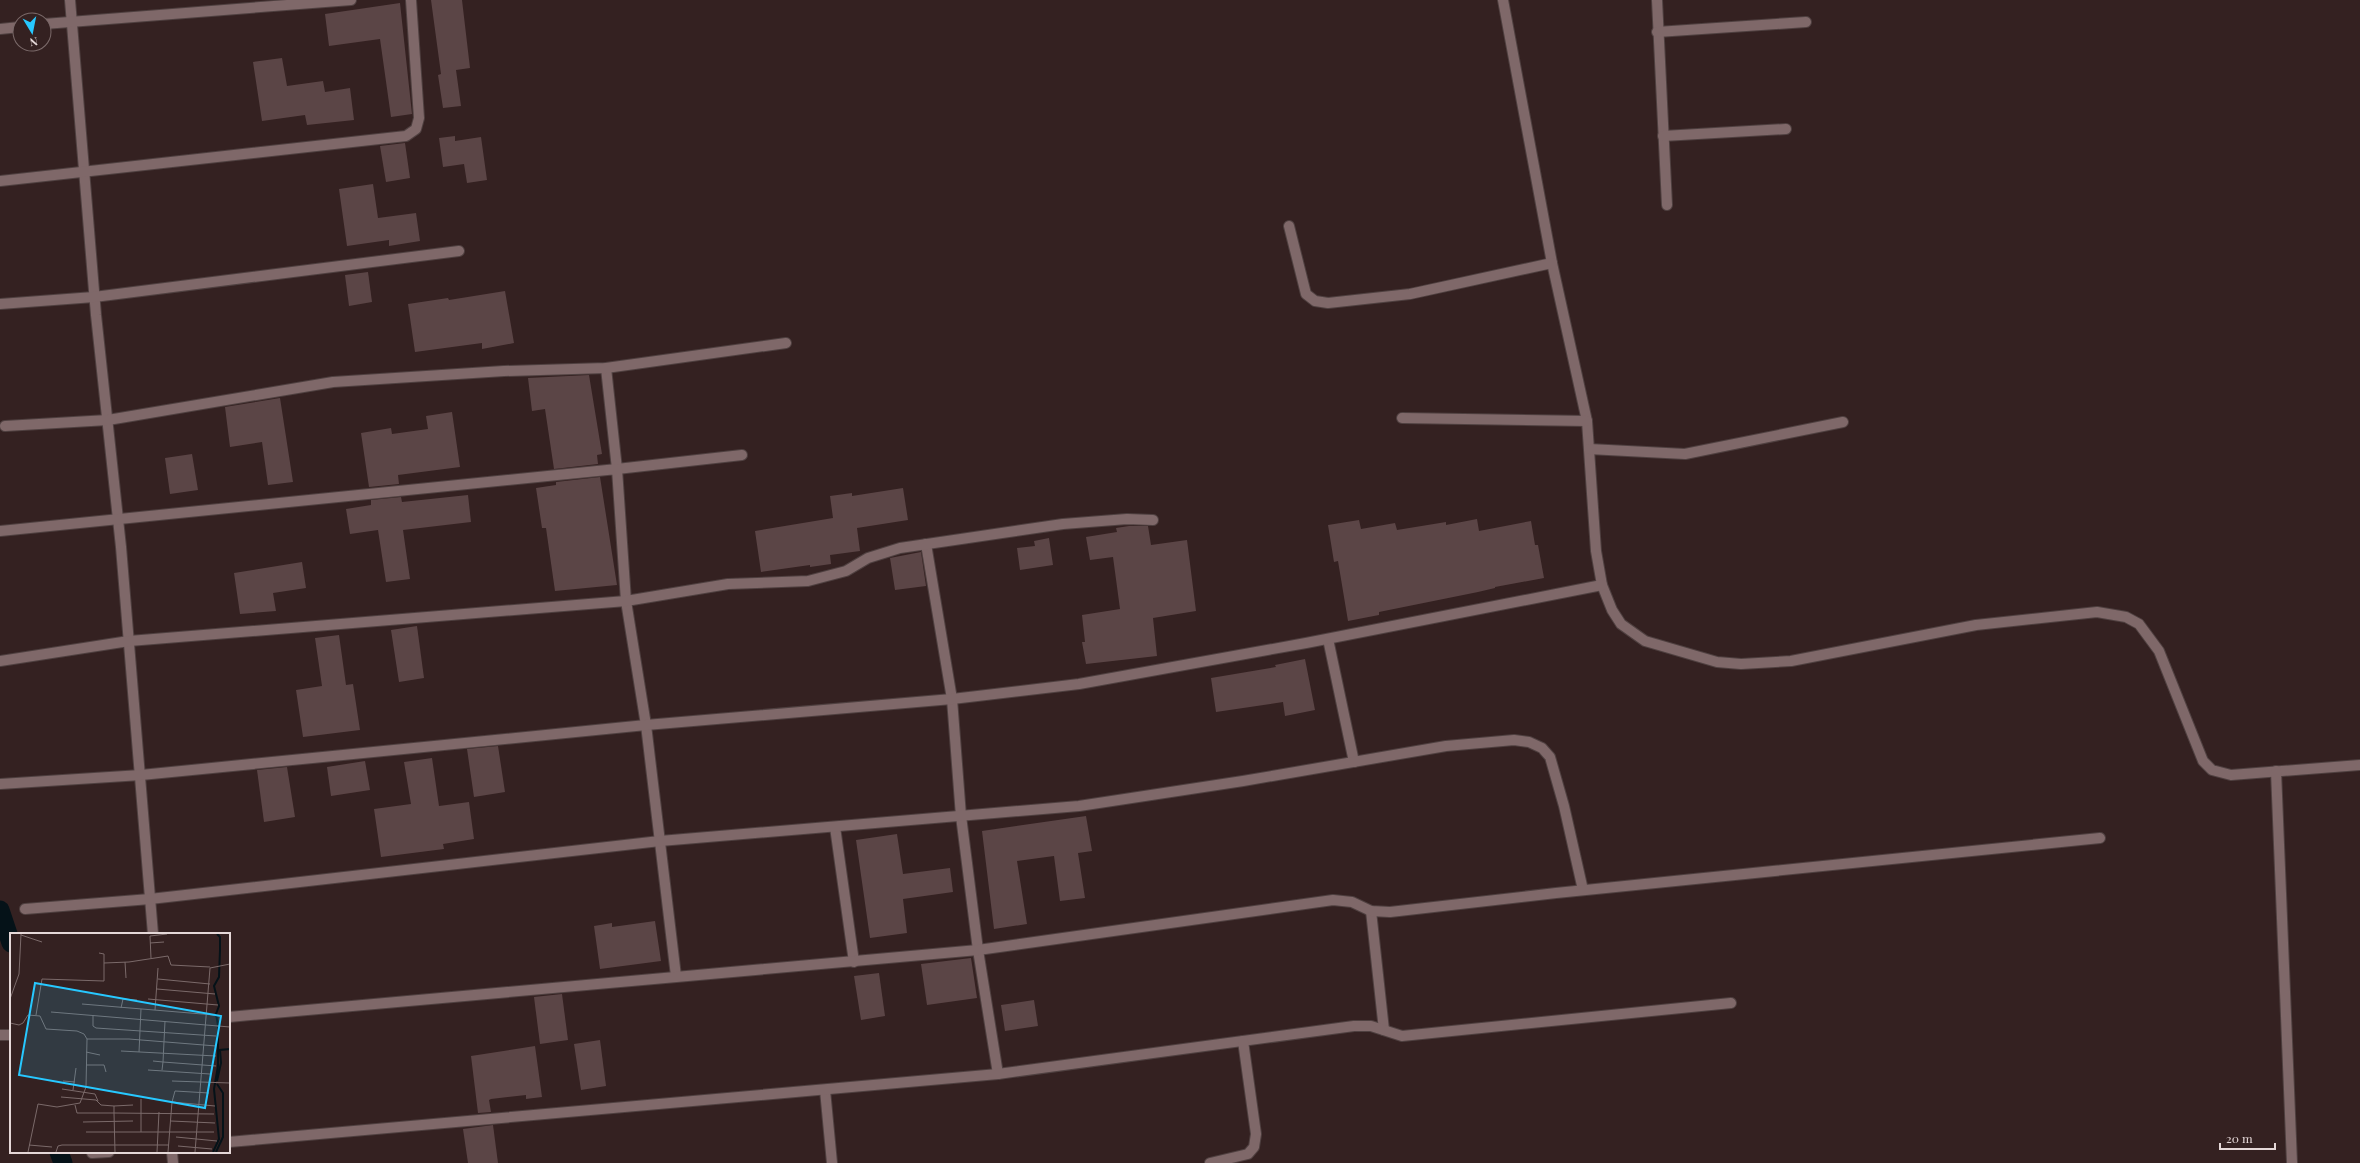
<svg xmlns="http://www.w3.org/2000/svg" width="2360" height="1163" font-family="'Playfair Display',serif">
<rect width="100%" height="100%" fill="#342121"/>
<g fill="none" stroke-linecap="round" stroke-linejoin="round">
<g stroke="#051218" stroke-width="19">
<polyline points="0,910 11,943"/>
<polyline points="59,1152 63,1163"/>
</g>
</g>
<g fill="#5b4546">
<polygon points="431,0 462,0 470,68 456,70 461,106 443,108 438,75 441,74"/>
<polygon points="400,3 412,114 391,117 380,39 329,46 325,14"/>
<polygon points="282,58 287,86 323,81 325,92 350,88 354,120 307,125 305,115 262,121 253,62"/>
<polygon points="455,136 455,141 481,137 487,180 467,183 464,164 443,167 439,138"/>
<polygon points="405,143 410,178 386,182 380,146"/>
<polygon points="373,184 378,218 416,213 420,241 389,246 389,240 347,246 339,189"/>
<polygon points="368,272 372,302 349,306 345,275"/>
<polygon points="505,291 514,343 482,349 482,343 415,352 408,304 448,298 449,300"/>
<polygon points="589,375 602,454 597,455 598,464 554,469 545,409 532,411 528,378"/>
<polygon points="280,398 293,482 268,485 262,442 230,447 225,407"/>
<polygon points="452,412 460,467 398,475 399,484 369,487 361,433 391,428 392,434 428,429 426,416"/>
<polygon points="192,454 198,490 170,494 165,458"/>
<polygon points="600,477 617,585 555,591 546,528 542,528 536,488 556,485 556,482"/>
<polygon points="903,488 908,520 857,528 860,551 830,555 831,564 810,567 810,565 761,572 755,531 833,518 830,496 852,493 852,496"/>
<polygon points="468,495 471,522 403,530 410,579 386,582 378,530 350,534 346,509 371,505 371,500 401,497 402,502"/>
<polygon points="1477,519 1479,531 1531,521 1535,545 1538,545 1544,578 1495,587 1495,588 1478,592 1379,612 1379,615 1348,621 1338,561 1334,562 1328,525 1359,520 1361,529 1395,523 1397,530 1446,522 1446,525"/>
<polygon points="1129,526 1148,526 1151,545 1187,540 1196,611 1153,618 1157,656 1086,664 1082,642 1085,642 1082,615 1120,609 1113,557 1090,560 1086,537 1117,532 1116,528"/>
<polygon points="1049,538 1053,565 1020,570 1017,548 1035,546 1034,541"/>
<polygon points="921,552 926,586 895,590 890,558"/>
<polygon points="302,562 306,588 273,593 276,611 240,614 234,573"/>
<polygon points="417,626 424,678 399,682 391,630"/>
<polygon points="339,635 346,685 353,684 360,730 303,737 296,690 322,686 315,638"/>
<polygon points="1305,659 1315,710 1285,716 1283,702 1216,712 1211,678 1276,667 1275,665"/>
<polygon points="498,746 505,792 474,797 467,749"/>
<polygon points="432,758 439,806 469,802 474,839 443,844 444,849 381,857 374,809 411,804 404,762"/>
<polygon points="365,761 370,790 331,796 327,767"/>
<polygon points="287,767 295,817 264,822 257,770"/>
<polygon points="1086,816 1092,851 1078,853 1085,898 1060,901 1054,856 1017,861 1027,924 994,929 982,831"/>
<polygon points="897,834 903,874 950,868 953,892 903,899 907,933 870,938 856,840"/>
<polygon points="655,921 661,961 600,969 594,926 612,923 612,927"/>
<polygon points="971,958 977,998 927,1005 921,964"/>
<polygon points="879,973 885,1016 861,1020 854,976"/>
<polygon points="562,994 568,1040 540,1044 534,997"/>
<polygon points="1034,1000 1038,1026 1005,1031 1001,1005"/>
<polygon points="600,1040 606,1086 581,1090 574,1044"/>
<polygon points="535,1046 542,1097 526,1099 526,1095 491,1099 489,1100 491,1112 478,1113 471,1056"/>
<polygon points="493,1125 498,1163 468,1163 463,1129"/>
</g>
<g fill="none" stroke-linecap="round" stroke-linejoin="round">
<g stroke="#4f4040" stroke-width="12">
<g id="minor">
<polyline points="70,0 96,315 121,547 153,934"/>
<polyline points="1503,0 1552,263 1587,421 1596,551 1602,585 1612,610 1621,624 1645,641 1717,662 1741,664 1791,661 1976,625 2097,612 2126,617 2139,624 2159,651 2203,761 2212,770 2231,775 2360,765"/>
<polyline points="1657,0 1667,205"/>
<polyline points="44,24 351,0"/>
<polyline points="0,29 20,27"/>
<polyline points="1657,32 1806,22"/>
<polyline points="1663,136 1786,129"/>
<polyline points="0,181 406,136 416,129 419,118 411,0"/>
<polyline points="1289,226 1306,294 1315,301 1328,303 1410,294 1552,263"/>
<polyline points="0,304 94,297 459,251"/>
<polyline points="606,368 617,469 742,455"/>
<polyline points="1402,418 1587,421"/>
<polyline points="5,426 108,420 333,382 504,371 606,368 786,343"/>
<polyline points="1589,449 1685,454 1843,422"/>
<polyline points="0,531 617,469 626,601 646,725 676,976"/>
<polyline points="926,544 952,699 961,816 978,950 998,1074"/>
<polyline points="1328,639 1354,762"/>
<polyline points="0,661 129,641 626,601 728,584 808,581 846,571 868,558 900,548 1063,524 1127,519 1153,520"/>
<polyline points="2276,771 2292,1163"/>
<polyline points="0,784 141,775 646,725 952,699 1079,684 1306,643 1602,585"/>
<polyline points="835,827 854,962"/>
<polyline points="25,909 150,899 660,841 1079,806 1243,781 1446,746 1514,740 1529,742 1542,748 1550,757 1564,806 1583,890"/>
<polyline points="1371,911 1384,1030"/>
<polyline points="229,1017 978,950 1333,900 1352,902 1371,911 1390,912 1556,893 2100,838"/>
<polyline points="0,1035 11,1035"/>
<polyline points="825,1090 832,1163"/>
<polyline points="229,1142 998,1074 1354,1026 1371,1026 1402,1036 1731,1003"/>
<polyline points="172,1152 173,1163"/>
<polyline points="92,1153 109,1152"/>
<polyline points="1210,1163 1248,1154 1254,1147 1256,1134 1243,1041"/>
</g>
</g>
<use href="#minor" stroke="#7f6869" stroke-width="10"/>
</g>
<g transform="translate(10 933)">
<rect width="220" height="220" fill="#342121"/>
<path fill="none" stroke="#051218" stroke-width="2" d="M207 1 210 4V17L209 44 204 53 209 73 206 81 208 92M207 148 211 130 210 117 220 116M203 219 209 206 204 156 208 133V94M206 219 213 204V160L207 151"/>
<path fill="none" stroke="#7b6a6a" stroke-width="1" d="M11 2 32 9M140 10 154 9M141 25 140 3 157 1M115 29 116 45M94 30 119 29 158 23 161 32 200 34M148 46 200 51M147 56 205 61M0 66 9 41 11 1M138 66 208 72M72 71 204 82M111 75 113 66 127 67M145 77 148 35M41 79 220 94M26 82 32 46 94 48V21L89 20M83 82V93L86 95 206 103M155 88 153 129 206 133M0 90 9 92 13 90 18 82 30 83 36 96 67 98 74 101 77 106 76 154 70 170 47 174 28 171 18 219M77 106H119L206 113M111 118 206 123M76 119 90 122M129 119 131 76M143 128 153 129 152 137M76 132H94L96 139M138 137 200 141M53 148 65 149M162 148 220 150M52 156 85 161 88 168M63 157 66 135M51 164 86 167 91 172 104 173V180L204 181M131 166V199M162 169 165 158 199 160M65 172 67 180H104L105 219M104 173 123 172M161 188 205 190M73 189 123 188M76 199H148L149 179M166 204 207 208M19 212 42 214M168 213 202 216M46 219 48 213 52 212H159M147 219 148 199H204M158 219 162 169 205 173M185 219 200 35 220 31"/>
<path fill="#27c8ff" fill-opacity="0.15" stroke="#27c8ff" stroke-width="2" d="M25 50 211 83 195 175 9 142Z"/>
<rect width="220" height="220" fill="none" stroke="#e5d8d8" stroke-width="2"/>
</g>
<g transform="translate(32 32) rotate(170)"><circle r="19" fill="#342121" stroke="#7b6a6a"/>
<path d="M0-3L7 15L0 10L-7 15Z" fill="#27c8ff"/>
<text y="-6" font-size="11" font-weight="bold" text-anchor="middle" fill="#e5d8d8">N</text>
</g>
<path d="M2220 1143v6h55v-6" fill="none" stroke="#e5d8d8" stroke-width="2"/>
<text x="2226" y="1143" font-size="12" fill="#e5d8d8" stroke="#342121" stroke-width="3" paint-order="stroke">20 m</text>
</svg>
